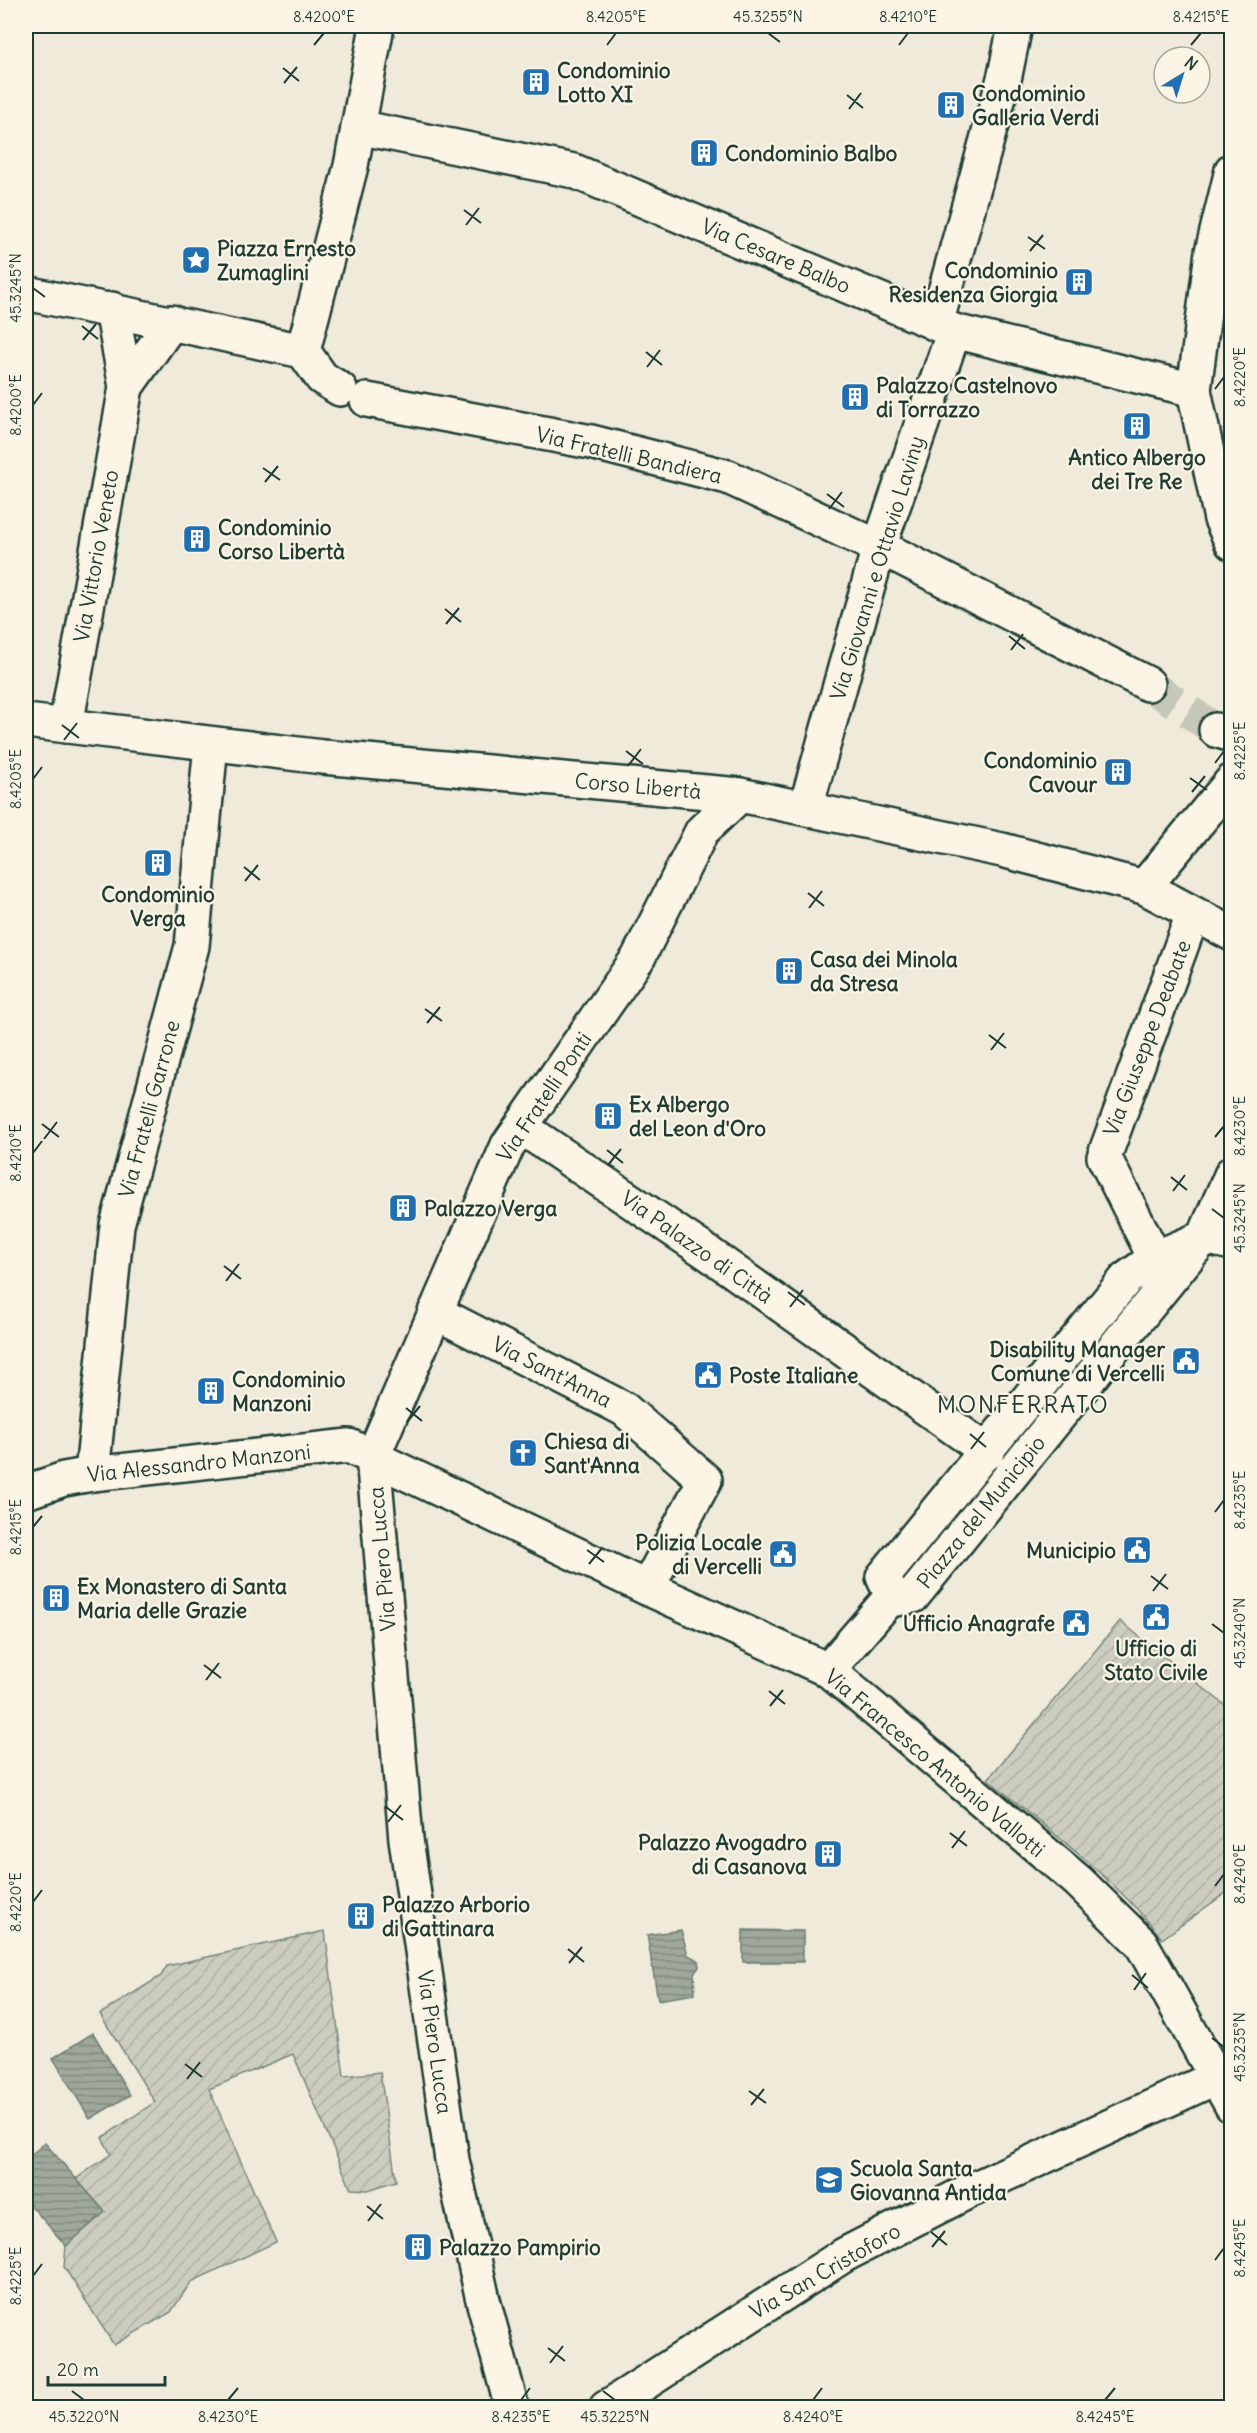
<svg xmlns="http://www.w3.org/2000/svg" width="1257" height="2433" font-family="Delius,sans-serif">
<defs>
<pattern id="garden-furrows" width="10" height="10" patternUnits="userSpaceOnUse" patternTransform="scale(1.5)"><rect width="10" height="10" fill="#cccdbf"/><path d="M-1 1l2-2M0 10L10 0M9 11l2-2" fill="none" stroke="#afb1a5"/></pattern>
<pattern id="water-rules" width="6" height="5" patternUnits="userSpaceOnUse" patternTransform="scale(1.5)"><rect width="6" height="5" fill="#9fa89a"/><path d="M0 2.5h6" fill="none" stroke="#818a7e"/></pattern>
</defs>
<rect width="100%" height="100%" fill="#efeada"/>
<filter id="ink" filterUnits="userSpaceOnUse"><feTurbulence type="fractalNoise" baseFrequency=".0167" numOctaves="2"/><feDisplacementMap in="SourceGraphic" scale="12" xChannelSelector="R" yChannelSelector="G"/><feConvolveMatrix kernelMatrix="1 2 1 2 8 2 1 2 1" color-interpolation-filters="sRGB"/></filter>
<g filter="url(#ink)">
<g fill="url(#garden-furrows)" stroke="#76857a" stroke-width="1.5">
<path d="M1120 1621 1231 1710V1889L1162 1939C1120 1882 1043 1826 988 1779Z"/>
<polygon points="325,1931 344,2076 380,2072 396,2181 368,2190 351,2189 293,2054 209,2089 276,2242 191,2282 171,2312 114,2345 64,2267 66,2246 105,2212 76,2179 111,2154 102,2138 155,2102 100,2014 161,1976 167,1966"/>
</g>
<g fill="url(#water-rules)" stroke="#6c7d71" stroke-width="1.5">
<polygon points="681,1930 688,1955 698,1960 699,1967 694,1973 695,1994 658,2000 647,1935"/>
<polygon points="743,1930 803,1931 803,1962 743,1962"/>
<polygon points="93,2033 130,2095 90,2119 53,2058"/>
<polygon points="45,2143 105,2212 66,2246 26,2200 26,2159"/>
</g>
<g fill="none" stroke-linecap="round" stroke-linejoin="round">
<polyline stroke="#c5c7b9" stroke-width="33" stroke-dasharray="33 16" stroke-linecap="butt" points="1148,684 1216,730"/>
<g stroke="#1f3d34" stroke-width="38">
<g id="minor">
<polyline points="358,127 574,171 954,331 1194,390"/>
<polyline points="1232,170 1212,252 1194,390 1221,519 1232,543"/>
<polyline points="26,293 303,351"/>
<polyline points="936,324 1005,75 1015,26"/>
<polyline points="303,351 351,166 377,26"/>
<polyline points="303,351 322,378 340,389"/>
<polyline points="126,387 172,322"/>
<polyline points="367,400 591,442 728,477 898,556 1148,684"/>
<polyline points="26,721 323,757 740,795 1002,850 1144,887 1232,934"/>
<polyline points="66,726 126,387 112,309"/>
<polyline points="1216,730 1232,735"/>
<polyline points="806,807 879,547 954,331"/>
<polyline points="1144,887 1232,781"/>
<polyline points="521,1127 708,1253 988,1452"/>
<polyline points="1204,1237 1232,1243"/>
<polyline points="1155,1258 1104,1157 1193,914"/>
<polyline points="435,1312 624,1409 705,1480 647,1588"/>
<polyline points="92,1474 117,1225 192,946 211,744"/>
<polyline points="26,1492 64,1479 92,1474 349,1446 647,1588 828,1670 1078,1881 1141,1943 1232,2106"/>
<polyline points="892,1596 896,1599 913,1596 1204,1237 1232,1173"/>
<polyline points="892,1596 883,1577 1126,1279 1155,1258 1200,1239"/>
<polyline points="828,1670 892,1596"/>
<polyline points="512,2408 483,2300 452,2160 406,1839 373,1456 508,1145 638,958 702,831 740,795"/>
<polyline points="606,2408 844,2255 965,2193 1232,2070"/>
</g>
</g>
<use href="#minor" stroke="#fcf5e5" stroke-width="33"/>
</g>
</g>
<path fill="none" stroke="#1f3d34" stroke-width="2" d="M768 33 780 42M314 45 324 33M607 45 616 33M899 45 908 33M1191 45 1201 33M283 68 299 81M284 83 297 67M847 95 863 108M849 109 861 93M464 210 481 223M466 225 479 208M1028 237 1045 249M1030 251 1043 235M33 288 45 297M82 326 98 339M83 340 96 324M646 352 662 365M647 367 660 350M1215 389 1224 377M33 405 42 393M263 468 280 480M265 482 278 466M827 494 844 507M829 509 842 492M445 609 461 622M446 624 459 608M1009 636 1025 649M1011 650 1023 634M62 725 79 738M64 740 77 723M626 751 643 764M1215 763 1224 751M628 766 641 749M1190 778 1207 790M33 779 42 767M1192 792 1205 776M244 867 260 880M245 881 258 865M808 893 824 906M809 908 822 891M425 1009 442 1021M427 1023 440 1007M989 1035 1006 1048M991 1050 1004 1033M42 1124 59 1137M1215 1137 1224 1126M44 1139 57 1122M607 1150 623 1163M33 1153 42 1141M608 1165 621 1149M1171 1177 1187 1190M1173 1191 1185 1175M1212 1209 1224 1218M224 1266 241 1279M226 1281 239 1264M788 1292 805 1305M790 1307 803 1290M406 1408 422 1421M407 1422 420 1406M970 1434 986 1447M971 1449 984 1432M1215 1512 1224 1500M33 1527 42 1516M587 1550 604 1562M589 1564 602 1548M1151 1576 1168 1589M1153 1591 1166 1574M1212 1624 1224 1633M204 1665 221 1678M206 1680 219 1663M769 1691 785 1704M770 1706 783 1690M386 1807 403 1820M388 1822 401 1805M950 1833 967 1846M952 1848 965 1831M1215 1886 1224 1874M33 1902 42 1890M568 1949 584 1962M569 1963 582 1947M1132 1975 1148 1988M1134 1990 1146 1973M1212 2038 1224 2047M185 2064 202 2077M187 2079 200 2062M749 2091 766 2103M751 2105 764 2089M367 2206 383 2219M368 2221 381 2204M931 2232 947 2245M932 2247 945 2231M1215 2260 1224 2248M33 2276 42 2264M548 2348 565 2361M550 2363 563 2346M72 2391 84 2400M603 2391 615 2400M228 2400 238 2388M521 2400 530 2388M813 2400 822 2388M1105 2400 1115 2388"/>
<defs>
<g id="building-square" transform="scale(1.5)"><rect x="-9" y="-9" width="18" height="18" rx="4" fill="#1f6fb2" stroke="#fcf5e5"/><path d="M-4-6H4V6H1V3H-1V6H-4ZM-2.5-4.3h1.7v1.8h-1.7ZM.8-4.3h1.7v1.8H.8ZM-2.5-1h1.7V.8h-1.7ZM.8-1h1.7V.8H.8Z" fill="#fff"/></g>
<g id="sight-square" transform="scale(1.5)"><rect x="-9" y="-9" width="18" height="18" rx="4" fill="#1f6fb2" stroke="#fcf5e5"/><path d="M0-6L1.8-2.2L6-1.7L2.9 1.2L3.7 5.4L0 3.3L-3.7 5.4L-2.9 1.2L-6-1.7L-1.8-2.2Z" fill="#fff"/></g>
<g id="civic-square" transform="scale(1.5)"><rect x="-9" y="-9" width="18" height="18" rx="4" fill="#1f6fb2" stroke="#fcf5e5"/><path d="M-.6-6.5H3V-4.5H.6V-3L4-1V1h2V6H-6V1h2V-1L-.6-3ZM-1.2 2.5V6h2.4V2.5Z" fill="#fff"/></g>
<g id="church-square" transform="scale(1.5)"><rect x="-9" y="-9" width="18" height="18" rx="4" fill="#1f6fb2" stroke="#fcf5e5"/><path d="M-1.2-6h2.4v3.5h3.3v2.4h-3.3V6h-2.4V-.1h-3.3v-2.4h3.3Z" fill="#fff"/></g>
<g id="school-square" transform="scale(1.5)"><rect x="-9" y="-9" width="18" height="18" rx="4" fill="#1f6fb2" stroke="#fcf5e5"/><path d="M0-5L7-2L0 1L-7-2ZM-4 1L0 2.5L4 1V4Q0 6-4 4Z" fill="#fff"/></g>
</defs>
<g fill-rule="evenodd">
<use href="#building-square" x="536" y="82"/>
<use href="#building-square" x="951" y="105"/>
<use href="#building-square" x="704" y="153"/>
<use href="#sight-square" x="196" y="260"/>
<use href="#building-square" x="1079" y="282"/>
<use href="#building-square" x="855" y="397"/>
<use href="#building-square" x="1137" y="426"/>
<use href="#building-square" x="197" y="539"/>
<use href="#building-square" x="1118" y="772"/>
<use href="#building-square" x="158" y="863"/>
<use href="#building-square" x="789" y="971"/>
<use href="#building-square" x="608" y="1116"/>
<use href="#building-square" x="403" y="1208"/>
<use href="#civic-square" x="1186" y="1361"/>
<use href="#civic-square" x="708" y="1375"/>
<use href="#building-square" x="211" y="1391"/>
<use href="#church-square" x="523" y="1453"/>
<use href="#civic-square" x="1137" y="1550"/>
<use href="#civic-square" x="783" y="1554"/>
<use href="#building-square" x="56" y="1598"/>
<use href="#civic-square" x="1156" y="1617"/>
<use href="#civic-square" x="1076" y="1623"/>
<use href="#building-square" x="828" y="1854"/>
<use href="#building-square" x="361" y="1916"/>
<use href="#school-square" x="829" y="2180"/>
<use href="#building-square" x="418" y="2247"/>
</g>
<g text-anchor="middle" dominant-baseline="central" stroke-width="4.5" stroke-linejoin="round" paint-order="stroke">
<g font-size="21" font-weight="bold" fill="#1f3d34" stroke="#fcf5e5" text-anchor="start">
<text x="557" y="70">Condominio<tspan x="557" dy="24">Lotto XI</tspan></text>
<text x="972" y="93">Condominio<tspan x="972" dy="24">Galleria Verdi</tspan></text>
<text x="725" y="153">Condominio Balbo</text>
<text x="217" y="248">Piazza Ernesto<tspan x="217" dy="24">Zumaglini</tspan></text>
<text x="1058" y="270" text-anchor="end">Condominio<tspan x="1058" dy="24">Residenza Giorgia</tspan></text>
<text x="876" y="385">Palazzo Castelnovo<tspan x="876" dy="24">di Torrazzo</tspan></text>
<text x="1137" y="457" text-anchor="middle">Antico Albergo<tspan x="1137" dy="24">dei Tre Re</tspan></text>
<text x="218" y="527">Condominio<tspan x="218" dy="24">Corso Libertà</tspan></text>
<text x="1097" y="760" text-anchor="end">Condominio<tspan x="1097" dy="24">Cavour</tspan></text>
<text x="158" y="894" text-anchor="middle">Condominio<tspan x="158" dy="24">Verga</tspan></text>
<text x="810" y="959">Casa dei Minola<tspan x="810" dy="24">da Stresa</tspan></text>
<text x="629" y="1104">Ex Albergo<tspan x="629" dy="24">del Leon d'Oro</tspan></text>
<text x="424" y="1208">Palazzo Verga</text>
<text x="1165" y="1349" text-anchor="end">Disability Manager<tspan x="1165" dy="24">Comune di Vercelli</tspan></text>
<text x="729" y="1375">Poste Italiane</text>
<text x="232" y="1379">Condominio<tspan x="232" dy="24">Manzoni</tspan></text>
<text x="544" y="1441">Chiesa di<tspan x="544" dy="24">Sant'Anna</tspan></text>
<text x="762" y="1542" text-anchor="end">Polizia Locale<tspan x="762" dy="24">di Vercelli</tspan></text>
<text x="1116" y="1550" text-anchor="end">Municipio</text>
<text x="77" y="1586">Ex Monastero di Santa<tspan x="77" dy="24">Maria delle Grazie</tspan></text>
<text x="1055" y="1623" text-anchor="end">Ufficio Anagrafe</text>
<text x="1156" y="1648" text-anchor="middle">Ufficio di<tspan x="1156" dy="24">Stato Civile</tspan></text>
<text x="807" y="1842" text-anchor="end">Palazzo Avogadro<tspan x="807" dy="24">di Casanova</tspan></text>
<text x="382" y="1904">Palazzo Arborio<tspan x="382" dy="24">di Gattinara</tspan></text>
<text x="850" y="2168">Scuola Santa<tspan x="850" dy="24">Giovanna Antida</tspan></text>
<text x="439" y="2247">Palazzo Pampirio</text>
</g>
<g font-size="21" fill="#1f3d34" stroke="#fcf5e5">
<text transform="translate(776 256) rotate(23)">Via Cesare Balbo</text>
<text transform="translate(629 455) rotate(13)">Via Fratelli Bandiera</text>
<text transform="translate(96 556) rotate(-80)">Via Vittorio Veneto</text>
<text transform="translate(877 568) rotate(-73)">Via Giovanni e Ottavio Laviny</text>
<text transform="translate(638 786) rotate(5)">Corso Libertà</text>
<text transform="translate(1147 1038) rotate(-69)">Via Giuseppe Deabate</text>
<text transform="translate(544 1097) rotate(-56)">Via Fratelli Ponti</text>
<text transform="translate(149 1109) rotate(-75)">Via Fratelli Garrone</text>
<text transform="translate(697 1247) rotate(35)">Via Palazzo di Città</text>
<text transform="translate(552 1372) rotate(27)">Via Sant'Anna</text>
<text transform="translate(199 1463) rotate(-6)">Via Alessandro Manzoni</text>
<text transform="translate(981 1512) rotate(-51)">Piazza del Municipio</text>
<text transform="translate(382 1559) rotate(-95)">Via Piero Lucca</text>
<text transform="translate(935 1763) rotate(40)">Via Francesco Antonio Vallotti</text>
<text transform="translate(435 2042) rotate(82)">Via Piero Lucca</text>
<text transform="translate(825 2271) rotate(-30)">Via San Cristoforo</text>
</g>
<g font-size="24" letter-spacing="1.5" fill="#1f3d34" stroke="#fcf5e5">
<text x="1023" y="1404">MONFERRATO</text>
</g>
</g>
<rect width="1257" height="2433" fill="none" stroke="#fcf5e5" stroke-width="66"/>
<g transform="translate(1182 75) rotate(38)"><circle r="28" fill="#fcf5e5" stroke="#a4ab9e" stroke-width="1.5"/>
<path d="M0-4.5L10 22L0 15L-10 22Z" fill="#1f6fb2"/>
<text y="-9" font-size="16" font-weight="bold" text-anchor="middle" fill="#1f3d34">N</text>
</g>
<path d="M48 2376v9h117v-9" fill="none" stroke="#1f3d34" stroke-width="3"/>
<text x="57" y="2376" font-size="18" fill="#1f3d34" stroke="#fcf5e5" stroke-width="4.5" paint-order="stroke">20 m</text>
<rect x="33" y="33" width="1191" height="2367" fill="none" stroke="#1f3d34" stroke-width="2"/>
<g font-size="15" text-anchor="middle" fill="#1f3d34">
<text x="324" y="22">8.4200°E</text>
<text x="616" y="22">8.4205°E</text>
<text x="768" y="22">45.3255°N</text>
<text x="908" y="22">8.4210°E</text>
<text x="1201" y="22">8.4215°E</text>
<text transform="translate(16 288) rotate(-90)" y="5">45.3245°N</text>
<text transform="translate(1240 377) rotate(-90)" y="5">8.4220°E</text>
<text transform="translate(16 405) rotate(-90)" y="5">8.4200°E</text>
<text transform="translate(1240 751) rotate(-90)" y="5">8.4225°E</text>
<text transform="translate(16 779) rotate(-90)" y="5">8.4205°E</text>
<text transform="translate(1240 1126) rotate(-90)" y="5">8.4230°E</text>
<text transform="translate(16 1153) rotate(-90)" y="5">8.4210°E</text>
<text transform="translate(1240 1218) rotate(-90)" y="5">45.3245°N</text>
<text transform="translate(1240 1500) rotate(-90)" y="5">8.4235°E</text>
<text transform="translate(16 1527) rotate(-90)" y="5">8.4215°E</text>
<text transform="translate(1240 1633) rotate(-90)" y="5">45.3240°N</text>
<text transform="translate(1240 1874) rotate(-90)" y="5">8.4240°E</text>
<text transform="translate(16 1902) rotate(-90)" y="5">8.4220°E</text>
<text transform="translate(1240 2047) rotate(-90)" y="5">45.3235°N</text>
<text transform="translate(1240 2248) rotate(-90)" y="5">8.4245°E</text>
<text transform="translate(16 2276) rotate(-90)" y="5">8.4225°E</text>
<text x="84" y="2422">45.3220°N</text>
<text x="228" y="2422">8.4230°E</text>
<text x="521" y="2422">8.4235°E</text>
<text x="615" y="2422">45.3225°N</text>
<text x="813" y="2422">8.4240°E</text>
<text x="1105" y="2422">8.4245°E</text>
</g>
</svg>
